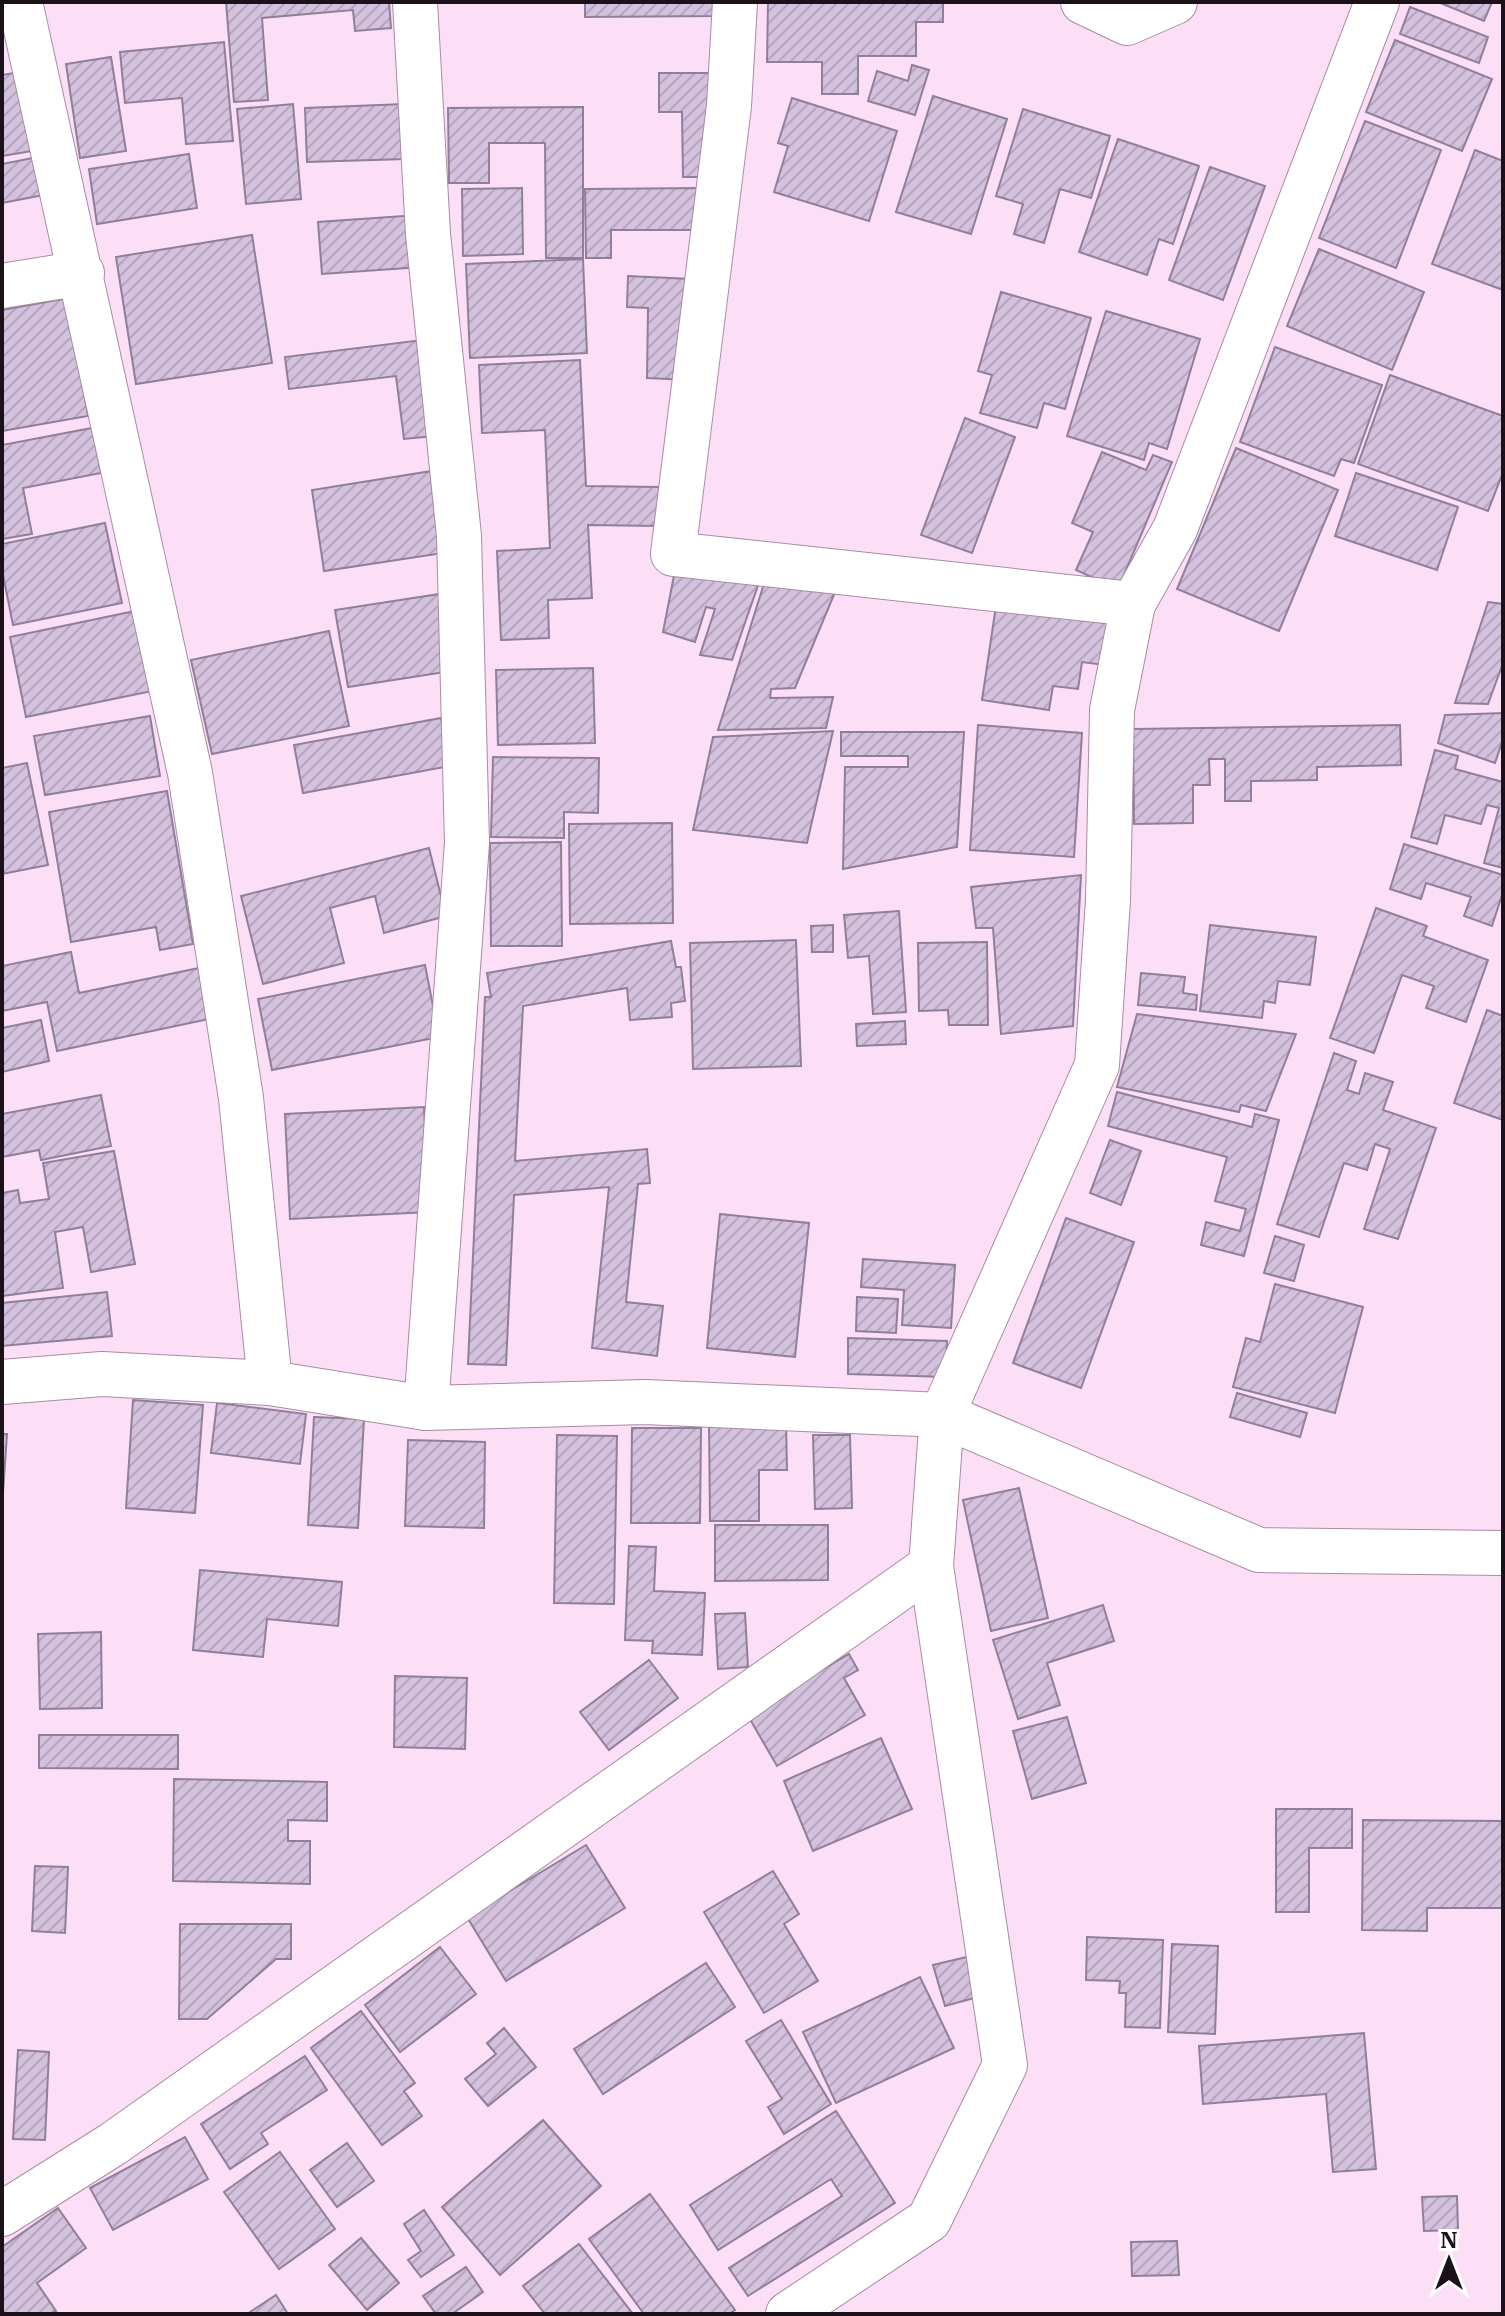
<svg xmlns="http://www.w3.org/2000/svg" width="1505" height="2316" font-family="'IBM Plex Serif',serif">
<defs>
<pattern id="building-hatch" width="6" height="6" patternUnits="userSpaceOnUse" patternTransform="scale(2)"><rect width="6" height="6" fill="#d3c1de"/><path d="M-1 1l2-2M0 6l6-6M5 7l2-2" fill="none" stroke="#b5a5be"/></pattern>
</defs>
<rect width="100%" height="100%" fill="#fcdff6"/>
<g fill="url(#building-hatch)" stroke="#907f9a" stroke-width="2">
<polygon points="226,2 389,2 391,28 355,31 353,10 262,18 268,100 234,102"/>
<polygon points="585,2 719,2 719,16 585,17"/>
<polygon points="768,2 943,2 943,22 916,22 916,56 858,56 858,94 822,94 822,62 767,62"/>
<polygon points="1438,2 1492,2 1484,21"/>
<polygon points="1410,7 1488,37 1479,63 1400,34"/>
<polygon points="1395,40 1492,79 1462,151 1366,112"/>
<polygon points="224,42 233,141 186,144 182,98 125,103 120,52"/>
<polygon points="111,57 126,151 80,158 66,64"/>
<polygon points="912,65 929,70 915,115 868,101 877,71 908,81"/>
<polygon points="20,72 32,151 2,156 2,75"/>
<polygon points="659,73 715,73 715,177 683,177 682,112 659,112"/>
<polygon points="933,96 1007,119 971,234 896,212"/>
<polygon points="792,98 897,131 869,221 774,192 788,146 778,143"/>
<polygon points="293,104 301,199 246,204 237,109"/>
<polygon points="404,104 406,159 307,162 305,108"/>
<polygon points="583,107 583,258 546,258 545,143 489,143 489,183 449,183 448,108"/>
<polygon points="1023,109 1110,136 1091,198 1060,189 1044,243 1014,234 1023,204 996,196"/>
<polygon points="1365,121 1441,150 1396,268 1319,238"/>
<polygon points="1118,139 1199,166 1173,244 1159,239 1147,275 1079,252"/>
<polygon points="1475,150 1503,161 1503,290 1432,264"/>
<polygon points="189,154 197,208 97,224 89,169"/>
<polygon points="43,156 49,194 2,203 2,164"/>
<polygon points="1210,167 1265,186 1223,300 1169,280"/>
<polygon points="522,188 523,254 463,256 462,189"/>
<polygon points="701,188 701,230 611,230 611,258 586,258 585,189"/>
<polygon points="418,215 421,267 322,274 318,222"/>
<polygon points="252,235 272,363 136,384 116,257"/>
<polygon points="1319,249 1424,292 1392,370 1287,326"/>
<polygon points="583,259 587,353 470,358 466,264"/>
<polygon points="628,276 691,279 688,380 647,378 648,308 627,307"/>
<polygon points="1001,292 1091,318 1065,409 1044,403 1037,428 980,413 992,375 978,371"/>
<polygon points="68,298 88,416 2,431 2,310"/>
<polygon points="1106,311 1200,339 1167,449 1149,443 1144,460 1067,436"/>
<polygon points="422,340 434,436 404,439 396,376 289,389 285,357"/>
<polygon points="1275,347 1382,385 1354,463 1341,459 1334,476 1240,442"/>
<polygon points="580,360 586,486 659,487 658,526 588,525 592,598 548,600 549,638 501,640 497,551 550,548 545,430 482,433 479,365"/>
<polygon points="1390,375 1503,416 1503,472 1488,511 1358,464"/>
<polygon points="965,418 1015,437 972,553 921,535"/>
<polygon points="92,428 101,473 23,488 32,534 2,539 2,445"/>
<polygon points="1236,448 1338,490 1279,631 1177,589"/>
<polygon points="1102,452 1146,470 1153,455 1172,462 1118,589 1076,570 1093,532 1072,523"/>
<polygon points="438,470 450,552 324,571 312,490"/>
<polygon points="1356,473 1458,507 1437,570 1335,536"/>
<polygon points="105,523 122,603 13,625 2,570 2,544"/>
<polygon points="677,560 762,574 732,660 700,655 715,609 706,607 695,642 663,632"/>
<polygon points="767,574 838,585 795,688 771,689 770,698 833,697 826,728 718,730"/>
<polygon points="446,593 458,670 348,687 335,610"/>
<polygon points="1488,602 1503,604 1503,663 1488,704 1455,703"/>
<polygon points="996,606 1118,625 1112,666 1082,662 1078,689 1053,686 1049,710 982,700"/>
<polygon points="135,611 152,691 26,717 10,637"/>
<polygon points="329,631 349,726 212,754 191,660"/>
<polygon points="593,668 595,743 498,745 496,670"/>
<polygon points="1503,713 1503,739 1495,763 1438,743 1445,715"/>
<polygon points="150,716 160,776 45,795 34,736"/>
<polygon points="441,718 450,766 303,793 294,745"/>
<polygon points="978,725 1082,733 1074,857 970,850"/>
<polygon points="1400,725 1401,765 1317,767 1317,780 1251,781 1251,801 1225,801 1225,759 1209,759 1210,785 1193,785 1193,823 1134,824 1133,729"/>
<polygon points="833,731 807,843 693,830 713,737"/>
<polygon points="841,732 964,732 957,847 843,869 845,767 908,767 908,756 841,756"/>
<polygon points="1435,750 1458,756 1455,769 1503,782 1503,868 1484,863 1499,808 1487,805 1481,824 1445,815 1437,844 1411,837"/>
<polygon points="493,757 599,758 598,813 564,812 564,838 491,837"/>
<polygon points="27,763 48,865 2,874 2,768"/>
<polygon points="167,791 193,944 160,950 156,927 71,942 49,812"/>
<polygon points="672,823 673,923 570,924 569,824"/>
<polygon points="561,842 562,946 491,946 490,843"/>
<polygon points="1404,844 1503,875 1503,892 1492,926 1464,916 1471,897 1426,883 1421,899 1390,889"/>
<polygon points="429,848 446,916 384,933 375,896 330,908 344,963 263,984 241,896"/>
<polygon points="1081,875 1073,1026 1001,1034 993,928 976,928 971,887"/>
<polygon points="1376,908 1427,926 1423,936 1488,960 1466,1022 1426,1008 1434,986 1402,975 1374,1053 1330,1038"/>
<polygon points="899,911 906,1012 873,1014 869,956 848,958 844,915"/>
<polygon points="833,925 833,952 812,952 811,926"/>
<polygon points="1210,925 1316,937 1310,985 1278,981 1275,1003 1264,1001 1262,1018 1200,1011"/>
<polygon points="796,940 801,1066 693,1069 690,943"/>
<polygon points="671,941 676,967 681,967 685,1001 671,1003 672,1017 630,1020 627,988 523,1006 515,1161 647,1149 650,1183 638,1184 626,1302 663,1306 657,1356 592,1348 609,1187 514,1195 506,1365 468,1364 485,997 491,997 487,973"/>
<polygon points="987,942 988,1025 949,1025 948,1010 919,1011 918,943"/>
<polygon points="71,952 79,993 199,968 209,1019 57,1051 47,1002 2,1011 2,966"/>
<polygon points="425,965 439,1037 272,1070 258,999"/>
<polygon points="1141,973 1185,977 1183,993 1197,995 1196,1010 1138,1005"/>
<polygon points="1487,1010 1503,1016 1503,1120 1454,1103"/>
<polygon points="1137,1014 1296,1034 1266,1111 1241,1105 1239,1112 1117,1087"/>
<polygon points="41,1020 49,1061 2,1072 2,1028"/>
<polygon points="905,1021 906,1044 857,1046 856,1024"/>
<polygon points="1334,1053 1356,1061 1347,1090 1359,1094 1365,1073 1393,1082 1383,1110 1436,1128 1398,1239 1364,1229 1390,1149 1375,1144 1367,1170 1344,1163 1319,1237 1277,1224"/>
<polygon points="1117,1092 1252,1127 1255,1114 1279,1120 1244,1256 1201,1245 1206,1222 1240,1231 1246,1209 1215,1201 1227,1157 1108,1126"/>
<polygon points="101,1095 111,1146 41,1160 39,1150 2,1157 2,1114"/>
<polygon points="424,1107 429,1212 290,1219 285,1114"/>
<polygon points="1110,1140 1141,1151 1121,1205 1090,1193"/>
<polygon points="114,1151 135,1264 91,1272 83,1227 55,1232 63,1288 2,1296 2,1193 18,1190 20,1203 49,1199 43,1163"/>
<polygon points="720,1214 809,1223 795,1357 707,1348"/>
<polygon points="1066,1218 1134,1242 1081,1388 1013,1363"/>
<polygon points="1275,1236 1304,1245 1294,1281 1264,1273"/>
<polygon points="863,1259 955,1265 951,1328 902,1325 904,1290 861,1287"/>
<polygon points="1275,1284 1363,1307 1335,1413 1233,1387 1246,1338 1260,1342"/>
<polygon points="107,1292 112,1336 2,1346 2,1303"/>
<polygon points="857,1297 898,1299 896,1333 856,1331"/>
<polygon points="848,1338 947,1341 946,1377 848,1374"/>
<polygon points="1237,1393 1307,1413 1300,1437 1230,1417"/>
<polygon points="133,1400 203,1405 195,1513 126,1508"/>
<polygon points="217,1403 306,1414 300,1464 211,1453"/>
<polygon points="314,1417 364,1419 358,1528 308,1525"/>
<polygon points="786,1421 787,1470 759,1470 759,1521 710,1521 709,1422"/>
<polygon points="632,1428 701,1428 700,1523 631,1523"/>
<polygon points="2,1434 7,1434 2,1508"/>
<polygon points="557,1435 617,1436 614,1604 554,1603"/>
<polygon points="813,1435 850,1435 852,1508 815,1509"/>
<polygon points="408,1440 485,1442 484,1528 405,1526"/>
<polygon points="1019,1488 1048,1618 991,1631 963,1500"/>
<polygon points="715,1525 828,1525 828,1580 715,1581"/>
<polygon points="629,1546 656,1547 654,1591 705,1593 702,1655 652,1653 653,1641 625,1640"/>
<polygon points="200,1570 342,1582 338,1626 267,1619 263,1657 193,1650"/>
<polygon points="1103,1605 1114,1641 1047,1663 1060,1705 1018,1719 993,1640"/>
<polygon points="745,1613 748,1667 718,1669 715,1614"/>
<polygon points="101,1632 102,1708 40,1709 38,1634"/>
<polygon points="849,1654 858,1670 844,1678 865,1715 777,1766 747,1714"/>
<polygon points="649,1660 678,1698 609,1750 580,1712"/>
<polygon points="395,1676 467,1678 465,1749 394,1747"/>
<polygon points="1067,1717 1086,1783 1032,1799 1013,1731"/>
<polygon points="39,1735 178,1735 178,1769 39,1768"/>
<polygon points="881,1738 912,1809 813,1851 784,1781"/>
<polygon points="174,1779 327,1782 327,1821 288,1820 288,1841 310,1841 310,1884 173,1881"/>
<polygon points="1276,1809 1352,1809 1352,1848 1309,1848 1309,1912 1276,1912"/>
<polygon points="1363,1820 1503,1821 1503,1908 1427,1908 1427,1931 1362,1930"/>
<polygon points="586,1845 625,1908 506,1981 467,1917"/>
<polygon points="35,1866 68,1867 65,1933 32,1931"/>
<polygon points="773,1871 799,1914 784,1924 818,1981 764,2013 704,1912"/>
<polygon points="180,1924 291,1924 291,1959 276,1959 207,2019 179,2019"/>
<polygon points="1087,1937 1163,1940 1160,2028 1125,2027 1126,1993 1119,1993 1120,1981 1086,1980"/>
<polygon points="1172,1944 1218,1946 1215,2034 1168,2032"/>
<polygon points="440,1947 476,1994 400,2052 365,2005"/>
<polygon points="975,1955 985,1995 945,2006 933,1965"/>
<polygon points="706,1963 735,2007 603,2094 574,2049"/>
<polygon points="920,1977 954,2048 836,2103 803,2032"/>
<polygon points="361,2011 415,2083 404,2091 422,2116 382,2145 311,2048"/>
<polygon points="781,2020 831,2104 784,2134 768,2107 782,2099 746,2041"/>
<polygon points="504,2028 536,2067 488,2106 465,2079 496,2054 487,2043"/>
<polygon points="1364,2033 1376,2169 1333,2172 1326,2094 1203,2104 1199,2046"/>
<polygon points="18,2050 49,2052 45,2140 13,2139"/>
<polygon points="305,2056 327,2090 261,2133 268,2144 230,2169 201,2124"/>
<polygon points="836,2111 895,2203 748,2296 729,2268 842,2196 831,2179 718,2250 690,2205"/>
<polygon points="543,2120 601,2186 500,2275 442,2207"/>
<polygon points="185,2137 208,2179 113,2230 90,2188"/>
<polygon points="347,2143 374,2181 337,2207 310,2170"/>
<polygon points="280,2152 335,2229 279,2269 224,2192"/>
<polygon points="650,2194 735,2310 729,2314 644,2314 589,2239"/>
<polygon points="1457,2196 1458,2230 1424,2231 1422,2197"/>
<polygon points="58,2208 86,2248 37,2283 56,2311 51,2314 2,2314 2,2247"/>
<polygon points="424,2210 454,2255 421,2277 408,2260 421,2251 404,2224"/>
<polygon points="361,2238 399,2283 367,2310 329,2265"/>
<polygon points="1177,2241 1179,2275 1132,2276 1131,2242"/>
<polygon points="579,2244 633,2314 545,2314 523,2286"/>
<polygon points="466,2267 483,2292 452,2314 436,2314 423,2296"/>
<polygon points="276,2295 288,2314 247,2314"/>
</g>
<g fill="none" stroke-linecap="round" stroke-linejoin="round">
<g stroke="#a78ca2" stroke-width="46">
<g id="minor">
<polyline points="20,2 190,773 241,1098 270,1383"/>
<polyline points="415,2 428,234 459,536 467,843 426,1408"/>
<polyline points="735,2 729,106 673,554 1133,604"/>
<polyline points="1083,2 1127,23 1175,2"/>
<polyline points="2,286 82,273"/>
<polyline points="2,1382 102,1374 270,1383 426,1408 645,1402 942,1415 1259,1550 1503,1553"/>
<polyline points="2,2214 113,2144 931,1566"/>
<polyline points="788,2314 929,2220 1005,2065 931,1566 942,1415 1097,1065 1108,900 1112,710 1133,604 1175,529 1377,2"/>
</g>
</g>
<use href="#minor" stroke="#fff" stroke-width="44"/>
</g>
<rect width="1505" height="2316" fill="none" stroke="#1a1119" stroke-width="8"/>
<g transform="translate(1449 2260)" stroke="#ffffff" stroke-width="6" paint-order="stroke">
<path d="M0-6L14 30L0 20L-14 30Z" fill="#1a1119"/>
<text y="-12" font-size="22" font-weight="bold" text-anchor="middle" fill="#1a1119">N</text>
</g>
</svg>
